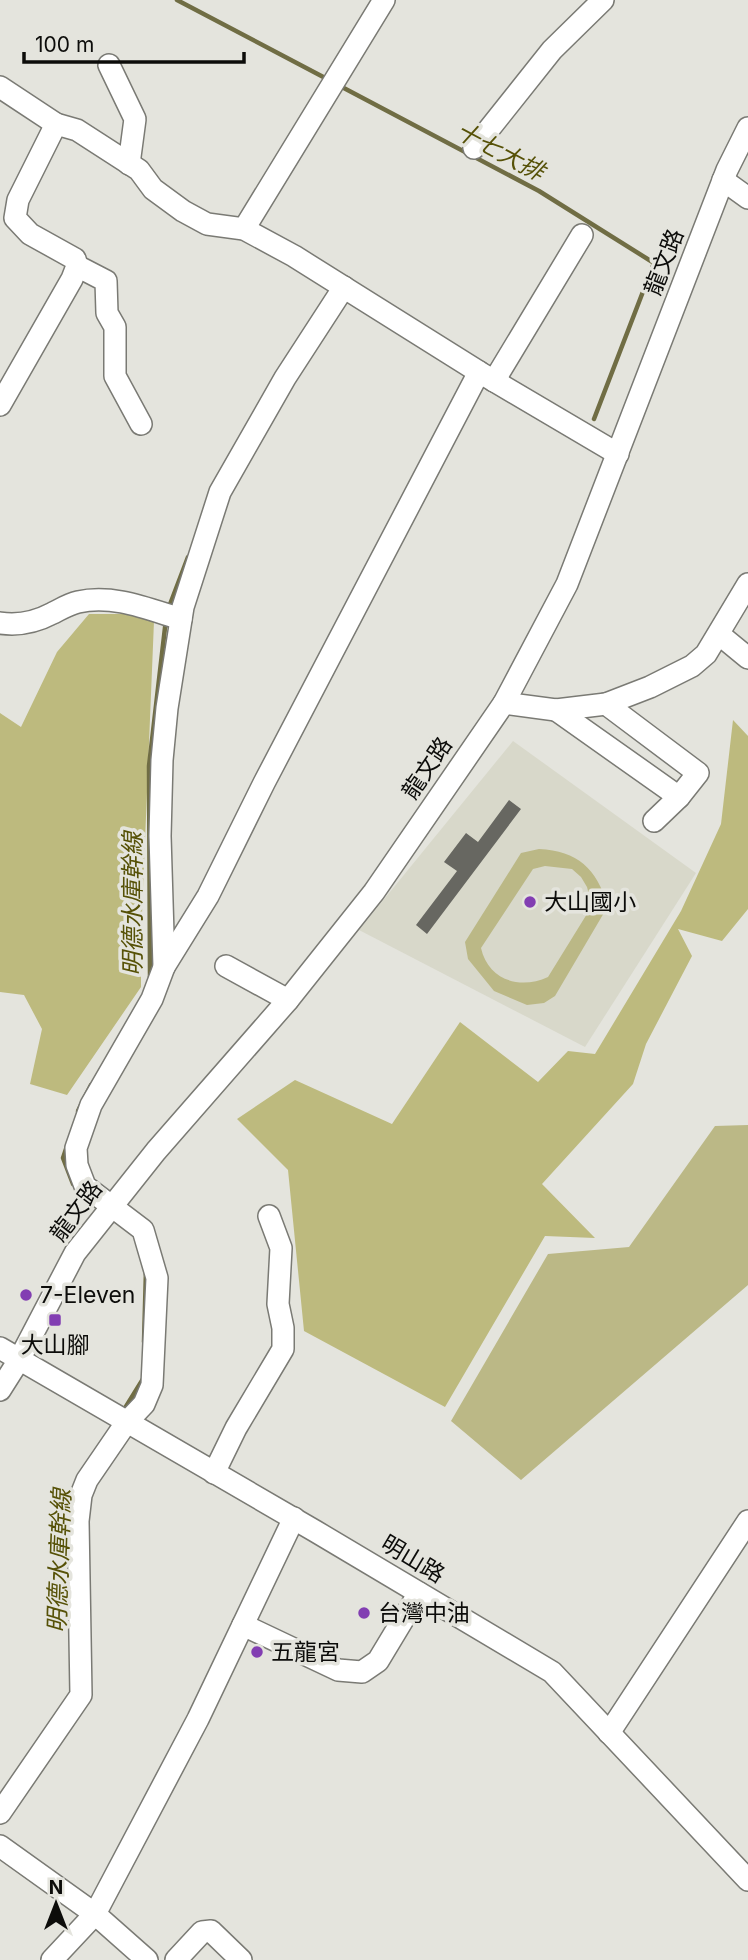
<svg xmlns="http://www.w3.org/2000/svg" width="748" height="1960" font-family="Inter,'Noto Sans TC',sans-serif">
<rect width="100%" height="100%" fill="#e4e4dd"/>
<polygon fill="#d8d8ca" points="513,741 696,873 585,1047 359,930"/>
<g fill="#bbb886" fill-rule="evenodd">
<path d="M539 849C578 851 596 868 608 906L555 996 544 1003 527 1005 494 991 468 959 465 942 521 853ZM545 866 572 869 581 877 587 887 590 898V909L548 977C520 990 488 980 481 948L533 869Z"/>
<polygon points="748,1125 748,1285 521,1480 451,1421 548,1254 629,1247 715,1126"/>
</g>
<g fill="#bdba7e">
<polygon points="89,614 128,614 154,621 141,939 141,987 67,1095 30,1084 42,1029 24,995 0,992 0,713 21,727 57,652"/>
<polygon points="733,720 748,736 748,909 722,941 678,929 692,956 646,1044 633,1084 542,1184 595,1238 545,1236 445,1407 304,1331 288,1170 237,1119 295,1080 392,1124 460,1022 538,1082 568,1051 595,1054 681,911 721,824"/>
</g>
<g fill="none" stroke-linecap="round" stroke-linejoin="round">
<g stroke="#706d44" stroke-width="4.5">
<polyline points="177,0 329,80"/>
<polyline points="340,86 539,191 654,263 594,419"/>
<polyline points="169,607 188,557"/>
<polyline points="150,977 149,766 166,619"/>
<polyline points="78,1111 91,1085"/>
<polyline points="67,1146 63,1158 73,1184"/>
<polyline points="144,1342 146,1270"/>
<polyline points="122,1413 143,1379"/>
</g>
</g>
<polygon fill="#676761" points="509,800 521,809 427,934 416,925 457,871 444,862 466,833 478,842"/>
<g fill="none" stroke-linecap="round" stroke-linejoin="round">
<g stroke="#7a7a74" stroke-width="24">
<g id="minor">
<polyline points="109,65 135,119 129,164"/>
<polyline points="0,87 56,124 77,130 139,170 153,189 183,211 207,224 244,229 294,256 479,372 618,454"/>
<polyline points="474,148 552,50 603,0"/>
<polyline points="723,180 748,198"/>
<polyline points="244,229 384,0"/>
<polyline points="77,266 106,281 107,313 115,327 115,376 141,424"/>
<polyline points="494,381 582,235"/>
<polyline points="0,405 72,279 77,266 75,259 30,234 15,218 18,200 56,124"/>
<path d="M0 623C19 626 36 622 53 613 61 609 69 604 78 602 113 594 148 609 181 619"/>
<polyline points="720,635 748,658"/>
<polyline points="504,703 556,710 606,704 650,687 692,666 706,654 748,584"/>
<polyline points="606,704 698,773 679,797 654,821"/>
<polyline points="556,710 679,797"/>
<polyline points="226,966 288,1000"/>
<polyline points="164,967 208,896 264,783 479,372"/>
<polyline points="0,1348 315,1531 552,1672 748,1880"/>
<polyline points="0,1390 19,1360 75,1253 156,1151 288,1000 374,892 504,703 567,584 727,170 748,128"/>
<polyline points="214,1473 236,1428 283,1349 283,1328 278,1304 281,1248 269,1216"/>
<polyline points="243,1625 338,1670 362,1672 378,1661 419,1593"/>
<polyline points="609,1733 748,1521"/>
<polyline points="0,1813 81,1695 78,1521 81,1495 87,1480 126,1423 144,1404 152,1385 157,1278 143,1230 85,1186 77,1165 76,1148 91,1105 152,999 164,967 160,836 162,760 167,708 183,607 220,492 285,378 344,287"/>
<polyline points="0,1846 95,1914 147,1960"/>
<polyline points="52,1960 95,1914 198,1719 294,1518"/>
<polyline points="176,1960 202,1932 211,1931 241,1960"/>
</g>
</g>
<use href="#minor" stroke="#fff" stroke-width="21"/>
</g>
<g fill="#823eb2" stroke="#e4e4dd" stroke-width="2.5">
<circle cx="530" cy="902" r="7"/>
<circle cx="26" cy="1295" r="7"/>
<rect x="48" y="1313" width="14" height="14" rx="3.5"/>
<circle cx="364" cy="1613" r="7"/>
<circle cx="257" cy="1652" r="7"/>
</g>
<g text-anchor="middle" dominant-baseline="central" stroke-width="7" stroke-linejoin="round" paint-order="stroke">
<g font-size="23" fill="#0c0c0a" stroke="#e4e4dd">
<text transform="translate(664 262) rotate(-69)">龍文路</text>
<text transform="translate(427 768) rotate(-56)">龍文路</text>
<text transform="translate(76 1211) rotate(-53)">龍文路</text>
<text transform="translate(413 1559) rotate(31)">明山路</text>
</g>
<g font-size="23" fill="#0c0c0a" stroke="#e4e4dd" text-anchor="start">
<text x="544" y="902">大山國小</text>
<text x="40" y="1295">7-Eleven</text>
<text x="55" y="1345" text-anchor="middle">大山腳</text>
<text x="378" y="1613">台灣中油</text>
<text x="271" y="1652">五龍宮</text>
</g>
<g font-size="24" font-style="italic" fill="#565107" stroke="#e4e4dd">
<text transform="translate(500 151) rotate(28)">十七大排</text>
<text transform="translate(132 904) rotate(-90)">明德水庫幹線</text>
<text transform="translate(59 1561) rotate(-88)">明德水庫幹線</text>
</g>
</g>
<g transform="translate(56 1904)" stroke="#e4e4dd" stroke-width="5" paint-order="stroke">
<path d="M0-5L12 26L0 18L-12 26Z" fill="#0c0c0a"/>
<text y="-10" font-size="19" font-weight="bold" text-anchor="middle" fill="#0c0c0a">N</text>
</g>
<path d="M24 52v10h220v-10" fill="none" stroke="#0c0c0a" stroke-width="3.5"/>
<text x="35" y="52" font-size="21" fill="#0c0c0a" stroke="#e4e4dd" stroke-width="5" paint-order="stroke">100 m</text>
</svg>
